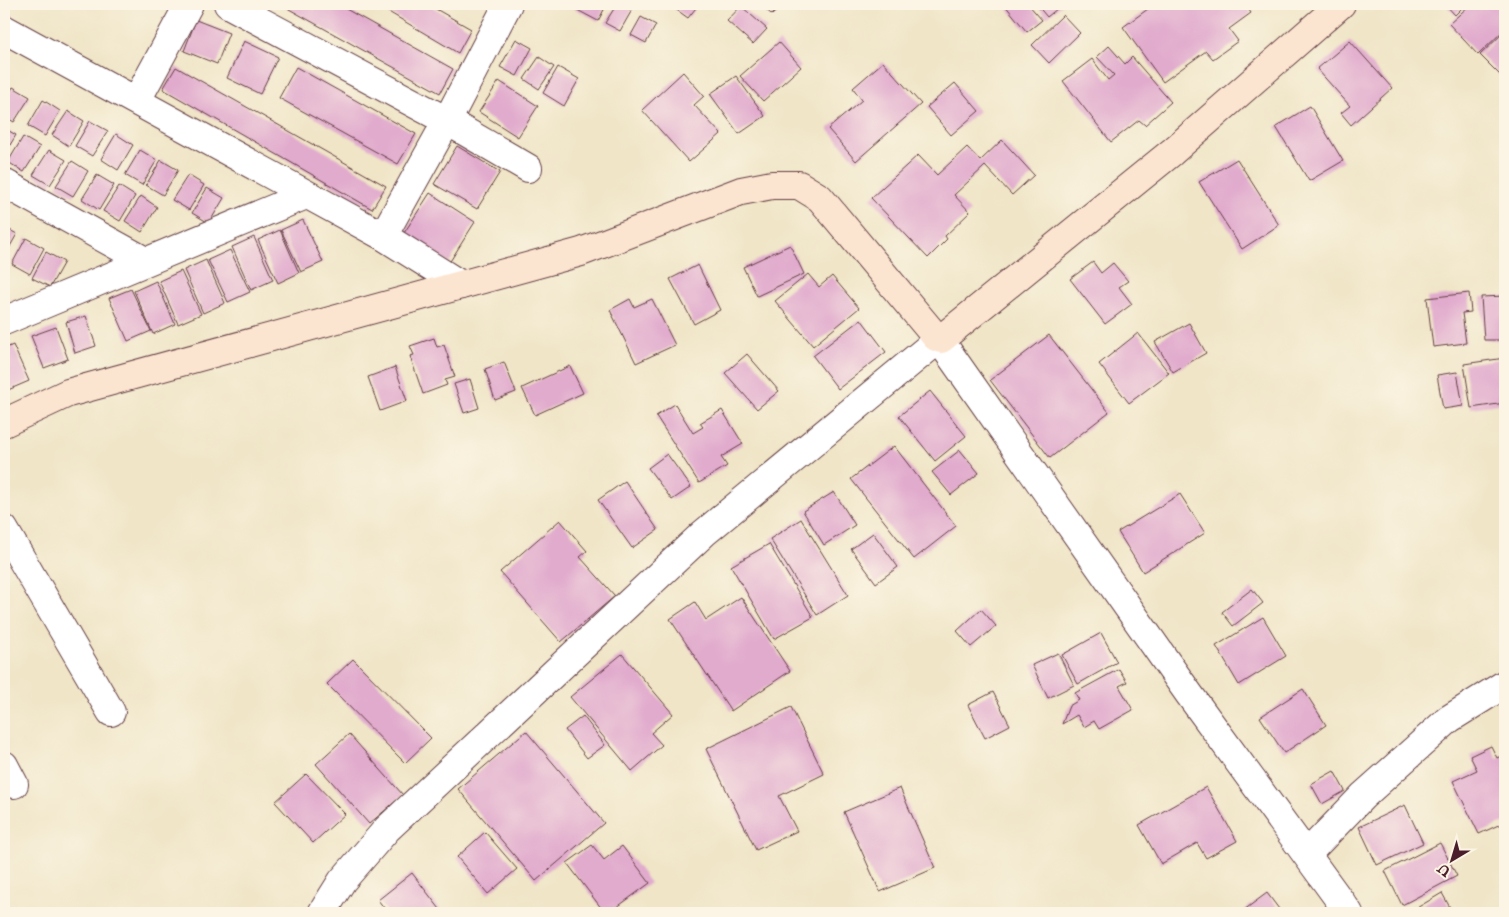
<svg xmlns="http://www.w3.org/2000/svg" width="1509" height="917" font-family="'IM FELL English',serif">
<rect width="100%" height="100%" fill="#fcf5e5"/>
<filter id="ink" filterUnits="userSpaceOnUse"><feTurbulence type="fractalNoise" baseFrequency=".02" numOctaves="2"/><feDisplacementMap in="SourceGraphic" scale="10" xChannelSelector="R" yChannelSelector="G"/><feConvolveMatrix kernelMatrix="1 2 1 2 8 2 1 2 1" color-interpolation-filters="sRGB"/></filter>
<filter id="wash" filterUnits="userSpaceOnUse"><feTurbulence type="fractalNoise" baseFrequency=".0096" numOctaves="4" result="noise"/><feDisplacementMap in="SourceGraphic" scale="20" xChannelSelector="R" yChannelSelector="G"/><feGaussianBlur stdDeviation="1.12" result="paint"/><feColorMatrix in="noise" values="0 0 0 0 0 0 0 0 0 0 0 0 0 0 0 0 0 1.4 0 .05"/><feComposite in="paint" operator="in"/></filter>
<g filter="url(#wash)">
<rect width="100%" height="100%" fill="#f0e5c7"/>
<g id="blocks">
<g fill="#e1abcd">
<polygon points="280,4 337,4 453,69 440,93"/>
<polygon points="375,4 427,4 471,29 458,53"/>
<polygon points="566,4 607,4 598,21"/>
<polygon points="617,4 632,10 620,31 605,23"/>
<polygon points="677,4 699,4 688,18 674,8"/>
<polygon points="760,4 784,4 772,15"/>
<polygon points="1004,4 1028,4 1042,20 1027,32"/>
<polygon points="1036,4 1063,4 1047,17"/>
<polygon points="1150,4 1245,4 1251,13 1229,29 1238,41 1213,59 1206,51 1163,82 1123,27 1152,6"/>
<polygon points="1445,4 1466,4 1455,15"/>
<polygon points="1471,4 1505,4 1505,29 1478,55 1449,24"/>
<polygon points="741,6 767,29 753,44 727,21"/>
<polygon points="1063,15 1080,33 1049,63 1032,45"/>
<polygon points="641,17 656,25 646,43 631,35"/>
<polygon points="196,20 229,33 217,64 184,51"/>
<polygon points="1505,31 1505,43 1502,47 1505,50 1505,80 1480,55"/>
<polygon points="516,39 532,48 517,76 500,67"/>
<polygon points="244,41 278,57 260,94 227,78"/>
<polygon points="1350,41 1392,88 1351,125 1341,113 1350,106 1317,69"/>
<polygon points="779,42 801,67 763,101 740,76"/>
<polygon points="1109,46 1125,64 1132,57 1171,102 1145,125 1139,120 1111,142 1063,81 1092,59 1108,80 1114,75 1097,57"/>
<polygon points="539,57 554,67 539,89 524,79"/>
<polygon points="883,62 921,104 856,161 828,129 862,100 853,88"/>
<polygon points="176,67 386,186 372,209 163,89"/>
<polygon points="296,67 416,134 398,164 279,98"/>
<polygon points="558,67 579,79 564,106 543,93"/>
<polygon points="683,72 704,96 694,105 721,134 689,162 642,110"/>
<polygon points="736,76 765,116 739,134 710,94"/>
<polygon points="499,81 538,106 518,137 479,112"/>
<polygon points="955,83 979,111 951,135 927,107"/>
<polygon points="13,87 30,97 14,122 4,116 4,102"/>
<polygon points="43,100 60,111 45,136 28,126"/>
<polygon points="1310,106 1343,161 1309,181 1276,127"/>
<polygon points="68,111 84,121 69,146 52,135"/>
<polygon points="90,121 108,131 92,156 75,146"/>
<polygon points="4,128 16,135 4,155"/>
<polygon points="116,134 133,145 118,170 101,159"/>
<polygon points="23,137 40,147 24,172 8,162"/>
<polygon points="1002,140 1034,175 1012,195 985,166 954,195 970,212 945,236 947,239 928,258 871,198 918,155 937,175 967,147 980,161"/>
<polygon points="457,146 500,172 477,209 434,184"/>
<polygon points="49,150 66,160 50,185 33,175"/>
<polygon points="140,150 157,160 142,185 125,175"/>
<polygon points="1237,159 1279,225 1242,249 1199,182"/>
<polygon points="161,160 178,170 163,195 146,185"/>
<polygon points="72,161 88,171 73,196 56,186"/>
<polygon points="97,175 114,185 99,210 82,199"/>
<polygon points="188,175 204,185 189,210 172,200"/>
<polygon points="119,186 135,196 120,221 103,211"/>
<polygon points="207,188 224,198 209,223 192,213"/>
<polygon points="430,193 475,222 449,263 404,233"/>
<polygon points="141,196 157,207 142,232 125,221"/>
<polygon points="303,220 323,262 301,272 281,230"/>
<polygon points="4,227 17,234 4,257"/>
<polygon points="280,230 299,273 278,283 258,240"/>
<polygon points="254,237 273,280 251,290 232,247"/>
<polygon points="26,238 44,248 30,274 12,264"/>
<polygon points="790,245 804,274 757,296 743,267"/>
<polygon points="230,250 250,292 228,302 208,260"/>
<polygon points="46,252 64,262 50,287 32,278"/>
<polygon points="206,260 225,303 203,313 184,270"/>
<polygon points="1093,262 1101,273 1113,263 1128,281 1119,287 1132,304 1105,324 1070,279"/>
<polygon points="698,265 720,310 694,324 670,279"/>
<polygon points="181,271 201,314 178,324 159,281"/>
<polygon points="808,274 819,287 832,276 859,308 813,346 775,301"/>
<polygon points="156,281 175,324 153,334 134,291"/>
<polygon points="131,289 151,331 128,341 109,298"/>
<polygon points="1469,293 1471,312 1462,313 1466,343 1433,347 1427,298"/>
<polygon points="1505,296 1505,340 1484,340 1481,297"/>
<polygon points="630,299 634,307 652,299 675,345 636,363 610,310"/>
<polygon points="86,316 96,346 75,353 66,322"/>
<polygon points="861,319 886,352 838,389 813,356"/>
<polygon points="1189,323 1206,353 1173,372 1155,342"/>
<polygon points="56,327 68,359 44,368 31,336"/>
<polygon points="1138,333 1169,373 1129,403 1099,364"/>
<polygon points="1049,335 1109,412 1050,458 990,380"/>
<polygon points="434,338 437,347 444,345 455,377 445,380 447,385 423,394 410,356 414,355 410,346"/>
<polygon points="13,345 29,381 8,390 4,380 4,349"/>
<polygon points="747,354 779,391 757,409 725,373"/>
<polygon points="1505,358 1505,403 1471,408 1464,364"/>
<polygon points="504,362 516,392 495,400 485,369"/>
<polygon points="570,366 583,393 535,415 522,388"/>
<polygon points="395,367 407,401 380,411 368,377"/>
<polygon points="1457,372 1463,406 1443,409 1437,375"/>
<polygon points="470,379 479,408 464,413 454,384"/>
<polygon points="930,391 966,436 935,461 899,416"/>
<polygon points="675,404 693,433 703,427 700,423 722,410 743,444 721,457 727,466 699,483 656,416"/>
<polygon points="894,446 956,526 914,559 851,479"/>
<polygon points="960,450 979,473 951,495 932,472"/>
<polygon points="667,454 691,487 672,500 648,468"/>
<polygon points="625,481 658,530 632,548 598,500"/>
<polygon points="834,492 855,525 824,545 803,511"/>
<polygon points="1180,494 1205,533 1143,572 1118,532"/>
<polygon points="801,519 848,595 817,615 770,539"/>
<polygon points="560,520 587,551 580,557 615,596 561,642 500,572"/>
<polygon points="873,533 898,567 876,583 851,549"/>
<polygon points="769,544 813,617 774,639 731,566"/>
<polygon points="1252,589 1263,603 1233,626 1222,612"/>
<polygon points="741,597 790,671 731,711 670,619 695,602 706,620"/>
<polygon points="981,609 996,626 971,647 957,631"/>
<polygon points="1263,617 1286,656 1239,685 1216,646"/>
<polygon points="1101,633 1117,662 1078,684 1062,655"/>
<polygon points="1058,653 1074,685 1048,698 1032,665"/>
<polygon points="622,654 673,714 651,733 662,745 632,771 570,697"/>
<polygon points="353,659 431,738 405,763 327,684"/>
<polygon points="1119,669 1127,682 1119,686 1133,710 1099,729 1094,721 1084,727 1077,715 1062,724 1069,706 1079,700 1075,693"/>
<polygon points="1303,689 1326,725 1284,753 1260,717"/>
<polygon points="993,692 1010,725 985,738 968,705"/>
<polygon points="791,707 824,774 779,796 797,831 756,850 706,749"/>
<polygon points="583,716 605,745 587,758 565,730"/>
<polygon points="526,731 604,823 536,881 458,789"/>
<polygon points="349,734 403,795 369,824 316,764"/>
<polygon points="1491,746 1497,758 1505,754 1505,822 1479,834 1453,781 1477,770 1470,756"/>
<polygon points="1334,771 1345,791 1322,804 1311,784"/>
<polygon points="306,774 345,814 313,843 275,802"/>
<polygon points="1206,787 1237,841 1206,858 1197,843 1161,864 1139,825"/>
<polygon points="900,788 935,868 880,892 844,812"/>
<polygon points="1405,805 1423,843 1377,865 1359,827"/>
<polygon points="485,832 517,869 488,894 457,857"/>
<polygon points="1440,843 1457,876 1402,905 1385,871"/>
<polygon points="592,845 604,860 622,846 650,883 609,913 605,913 567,863"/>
<polygon points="412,873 443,913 388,913 378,900"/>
<polygon points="1267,893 1282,913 1240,913"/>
<polygon points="1442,893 1453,913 1418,913 1415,909"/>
</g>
</g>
</g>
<g filter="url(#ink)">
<use href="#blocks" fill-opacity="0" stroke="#633d42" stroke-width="1"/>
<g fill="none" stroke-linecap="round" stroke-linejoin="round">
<g stroke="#633d42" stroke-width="30">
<g id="street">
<polyline points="228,4 447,121 528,168"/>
<polyline points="4,29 383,236 461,285"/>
<polyline points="137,100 189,4"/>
<polyline points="4,183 145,261"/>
<polyline points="383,236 447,121 508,4"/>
<polyline points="4,321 306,195"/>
<polyline points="4,529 111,712"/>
<polyline points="4,765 14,784"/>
<polyline points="1307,854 1363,796 1449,719 1505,684"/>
<polyline points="322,913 342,881 387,829 704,533 939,339 1189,694 1349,913"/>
</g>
</g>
<g stroke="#633d42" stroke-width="30">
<polyline id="secondary" points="4,423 68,393 581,252 741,191 772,185 799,185 820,198 936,337 941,339 1172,152 1341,4"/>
</g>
<use href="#street" stroke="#fff" stroke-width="28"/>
<use href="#secondary" stroke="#fce5d0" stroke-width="28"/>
</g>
</g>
<rect width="1509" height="917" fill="none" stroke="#fcf5e5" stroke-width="20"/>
<g transform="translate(1452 860) rotate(218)" stroke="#fcf5e5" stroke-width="4" paint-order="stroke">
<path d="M0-4L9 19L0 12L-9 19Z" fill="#4a1f2b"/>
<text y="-8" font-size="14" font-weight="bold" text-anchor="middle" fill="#4a1f2b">U</text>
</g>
</svg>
